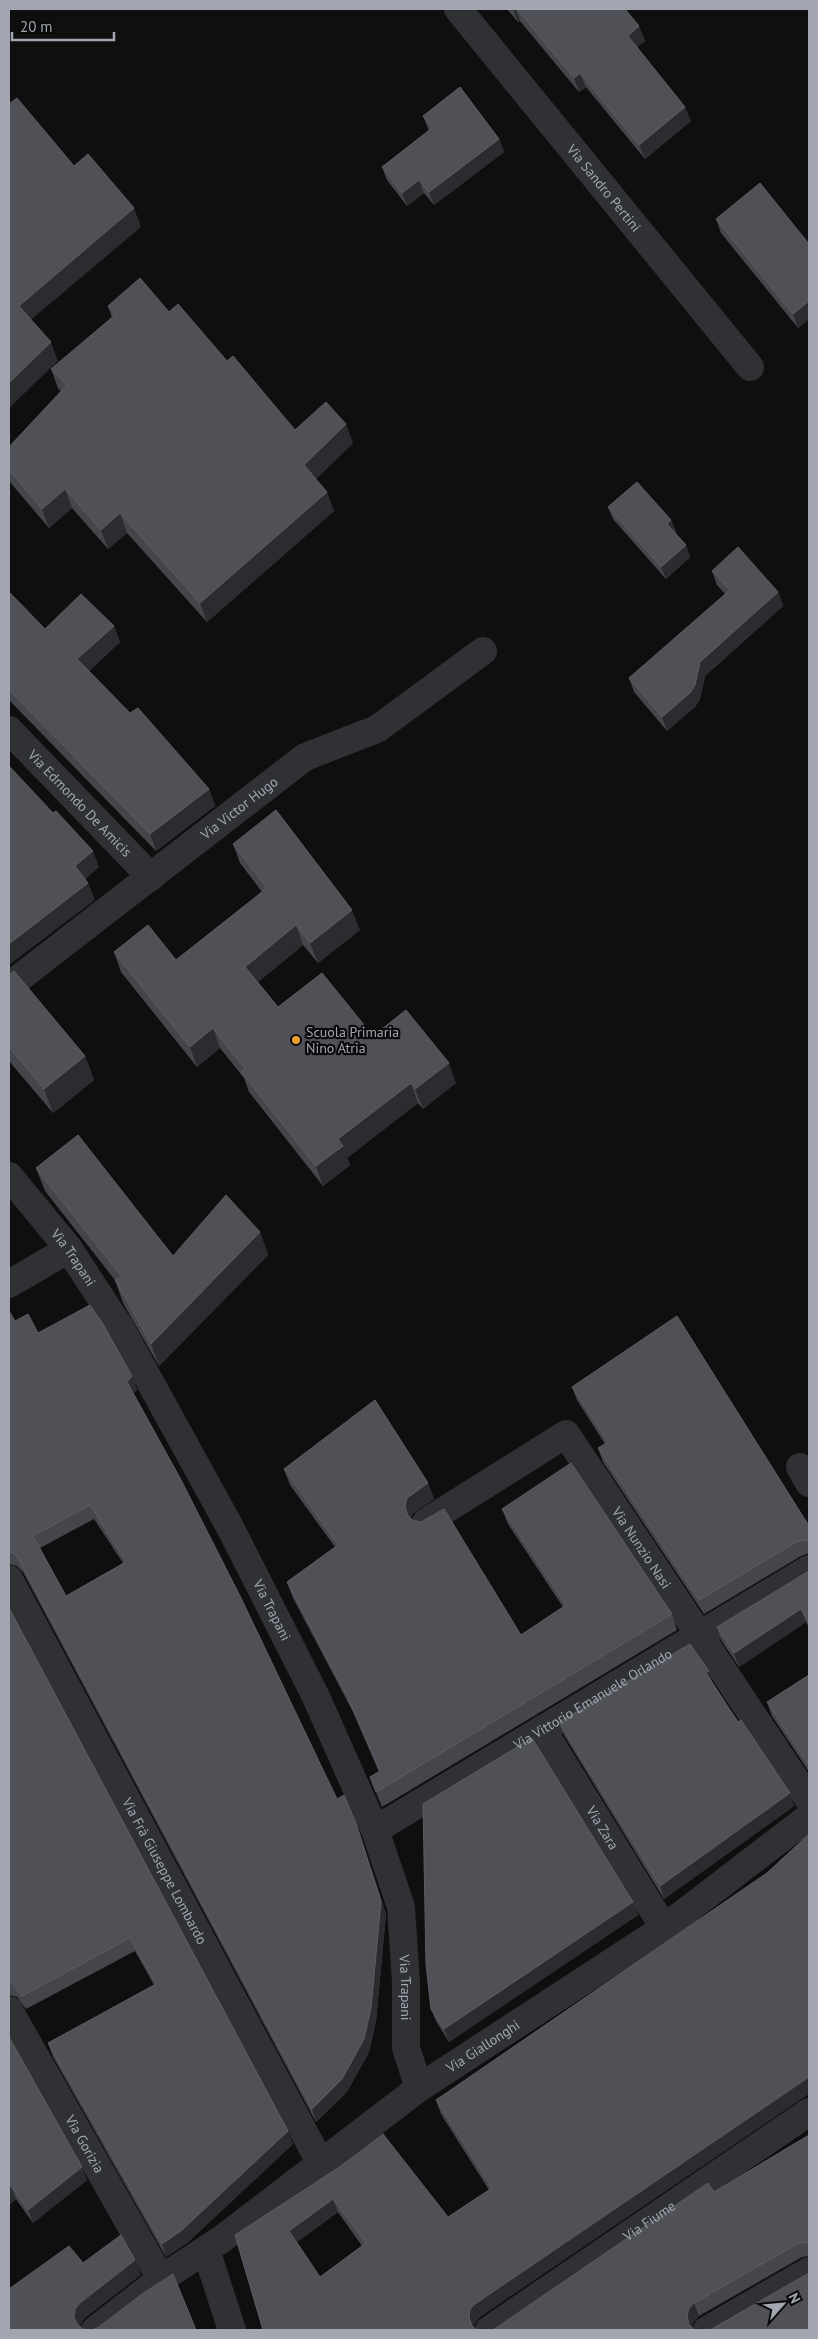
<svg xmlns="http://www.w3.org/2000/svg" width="818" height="2339" font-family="'PT Sans',sans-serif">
<rect width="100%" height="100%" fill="#0f0f10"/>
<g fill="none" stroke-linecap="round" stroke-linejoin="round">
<g stroke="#303135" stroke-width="28">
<path id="s1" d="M458 9 750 367"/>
<path id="s2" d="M9 730 151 877"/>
<path id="s3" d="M9 986 305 757 377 729 483 651"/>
<path id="s4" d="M9 1176 69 1249 121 1329 231 1529 316 1697 375 1830 401 1907 406 1982V2048L419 2088"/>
<polyline points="9,1284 69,1249"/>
<polyline points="800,1467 809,1483"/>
<path id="s5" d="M426 1522 566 1434 809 1800"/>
<path id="s6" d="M9 1579 321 2164"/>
<path id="s7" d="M542 1729 664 1928"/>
<path id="s8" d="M375 1830 809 1569"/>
<path id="s9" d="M9 2010 161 2279"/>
<polyline points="206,2250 232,2330"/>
<path id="s10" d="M95 2330 161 2279 222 2239 419 2088 664 1928 809 1817"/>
<path id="s11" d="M489 2330 809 2112"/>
<polyline points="707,2330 809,2271"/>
</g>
</g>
<g fill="#45464b" fill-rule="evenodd">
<polygon points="507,9 625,9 639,26 645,41 637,47 691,121 645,159 586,87 579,92 520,21 518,22"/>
<polygon points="423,116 499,139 504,152 434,205 424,193 407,206 387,180 382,167 429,131"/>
<polygon points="716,219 809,244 809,319 798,328 721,233"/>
<polygon points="108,306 169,312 227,361 295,430 353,443 316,479 334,511 207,622 127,533 108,549 72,508 49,528 9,481 9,447 61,391 58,388 51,369 112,318"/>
<polygon points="608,507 671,520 676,532 675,533 686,545 690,557 666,579 613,519"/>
<polygon points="712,571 778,592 783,606 705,676 700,699 695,707 667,731 634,692 629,678 725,594 717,585"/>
<polygon points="9,592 45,629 114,626 120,642 89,671 130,713 209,789 215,806 156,851 9,700"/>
<polygon points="233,844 360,930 318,963 303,945 258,982 278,1007 373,1036 456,1083 423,1109 418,1103 347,1158 350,1165 323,1186 249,1092 244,1078 220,1048 197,1067 121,972 114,952 176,960 262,892 240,863"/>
<polygon points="9,975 85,1056 94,1080 53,1113 9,1061"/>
<polygon points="36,1168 173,1256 260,1232 268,1255 159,1366 123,1303 115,1280 45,1191"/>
<path d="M9 1311 15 1321 132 1376 137 1390 133 1393 337 1799 360 1836 386 1914 376 2021 369 2052 347 2092 316 2122 23 1572 17 1566 9 1564ZM94 1519 123 1563 66 1596 40 1548Z"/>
<polygon points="572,1387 809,1526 809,1553 801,1556 704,1614 603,1462 598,1448 605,1444 577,1400"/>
<polygon points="284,1469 428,1483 434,1499 412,1514 411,1518 521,1635 563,1607 508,1524 502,1509 672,1614 677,1630 382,1807 370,1777 379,1772 353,1712 293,1598 287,1582 335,1547 290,1485"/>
<polygon points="809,1571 809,1628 806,1622 739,1667 721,1640 717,1627"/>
<polygon points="9,1608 293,2144 187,2243 166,2257 53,2057 48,2043 154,1985 135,1951 26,2009 17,1997 9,1995"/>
<polygon points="809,1675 809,1772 772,1716 767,1702"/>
<polygon points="713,1684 738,1722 794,1806 664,1899 564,1735 559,1722"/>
<path d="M767 1873 480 2317 475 2323 263 2330 235 2235 338 2168 448 2217 489 2190 441 2114 436 2100ZM338 2212 362 2246 320 2277 297 2242Z"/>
<polygon points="633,1902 638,1915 449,2042 436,2021 431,2009"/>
<polygon points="9,2037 87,2180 33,2223 16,2199 9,2205"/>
<polygon points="809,2135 809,2256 802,2257 699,2316 694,2322 493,2330 714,2192"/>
</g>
<g fill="#2b2c2f">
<polygon points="513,9 516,9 520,21 518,22"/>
<polygon points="639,26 645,41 633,50 628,36"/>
<polygon points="580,73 586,87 579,92 574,78"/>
<polygon points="685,107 691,121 645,159 639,145"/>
<polygon points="499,139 504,152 434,205 429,192"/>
<polygon points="419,180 424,193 407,206 402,193"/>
<polygon points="134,208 141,227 26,324 19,306"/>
<polygon points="809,301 809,319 798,328 793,314"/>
<polygon points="51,342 58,361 9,408 9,383"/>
<polygon points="346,424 353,443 311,484 304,465"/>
<polygon points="65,489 72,508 49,528 42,509"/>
<polygon points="327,492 334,511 207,622 200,603"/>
<polygon points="120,513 127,533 108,549 101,530"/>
<polygon points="671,520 676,532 671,536 667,524"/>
<polygon points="686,545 690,557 666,579 661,567"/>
<polygon points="778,592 783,606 705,676 700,699 695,707 667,731 662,717 700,662"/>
<polygon points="114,626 120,642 83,676 77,659"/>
<polygon points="209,789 215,806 156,851 150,834"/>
<polygon points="93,851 99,867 81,883 75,866"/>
<polygon points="88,883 95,900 9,965 9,944"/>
<polygon points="352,910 360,930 318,963 310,943"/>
<polygon points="296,925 303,945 252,987 245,967"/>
<polygon points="213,1028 220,1048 197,1067 190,1047"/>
<polygon points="85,1056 94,1080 53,1113 44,1089"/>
<polygon points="449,1063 456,1083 423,1109 415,1089"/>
<polygon points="411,1083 418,1103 347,1158 350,1165 323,1186 316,1166 338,1139"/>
<polygon points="260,1232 268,1255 159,1366 151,1344"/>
<polygon points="132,1376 137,1390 132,1395 127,1382"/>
<polygon points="428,1483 434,1499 412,1514 410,1522 407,1514 405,1506 407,1498"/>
<polygon points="801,1609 806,1622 739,1667 734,1653"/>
<polygon points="709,1671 713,1684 710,1686 706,1673"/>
<polygon points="790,1793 794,1806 664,1899 660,1886"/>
<polygon points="356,1823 386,1914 376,2021 369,2052 347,2092 316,2122 312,2109"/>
<polygon points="633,1902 638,1915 449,2042 444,2029"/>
<polygon points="809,2077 809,2094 480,2317 475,2323 474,2330 469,2317 470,2309 475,2304"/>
<polygon points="288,2131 293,2144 187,2243 166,2257 162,2244"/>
<polygon points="82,2167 87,2180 33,2223 28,2210"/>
<polygon points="11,2186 16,2199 9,2205 9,2188"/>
<polygon points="333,2199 338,2212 294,2244 289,2231"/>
<polygon points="135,2260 141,2275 85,2318 81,2324 80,2330 74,2317 75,2309 80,2303"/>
<polygon points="694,2303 699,2316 694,2322 691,2330 687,2316 689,2308"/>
</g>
<g fill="#4f5156" stroke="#5c5e64" fill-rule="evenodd">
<polygon points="517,9 625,9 639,26 628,36 685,107 639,145 580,73 574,78"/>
<polygon points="460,87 499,139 429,192 419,180 402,193 382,167 432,128 423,116"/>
<polygon points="17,98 74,166 88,154 134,208 19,306 51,342 9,383 9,104"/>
<polygon points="760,183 809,244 809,301 793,314 716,219"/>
<polygon points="140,278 169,312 178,304 227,361 233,356 295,430 326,402 346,424 304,465 327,492 200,603 120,513 101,530 65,489 42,509 9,470 9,447 67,385 51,369 115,315 108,306"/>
<polygon points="637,482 671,520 667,524 686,545 661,567 608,507"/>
<polygon points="738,547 778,592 700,662 695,685 690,693 662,717 629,678 730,590 712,571"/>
<polygon points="9,592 45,629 81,594 114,626 77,659 130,713 138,708 209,789 150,834 9,690"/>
<polygon points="9,766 53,813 56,811 93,851 75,866 88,883 9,944"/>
<polygon points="276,810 352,910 310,943 296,925 245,967 278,1007 322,973 373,1036 406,1010 449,1063 415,1089 411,1083 338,1139 343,1146 316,1166 241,1072 245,1069 213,1028 190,1047 114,952 148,925 176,960 267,888 233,844"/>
<polygon points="14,971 85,1056 44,1089 9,1047 9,975"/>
<polygon points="78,1135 173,1256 226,1195 260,1232 151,1344 115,1280 122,1277 36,1168"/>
<path d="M90 1305 103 1324 132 1376 127 1382 180 1478 241 1598 337 1799 344 1795 356 1823 381 1901 371 2008 364 2039 342 2079 312 2109 18 1558 12 1552H9V1311L15 1321 28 1314 38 1333ZM90 1505 126 1562 66 1596 33 1536Z"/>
<polygon points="677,1316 809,1526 809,1541 804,1540 796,1542 699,1600 598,1448 608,1442 572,1387"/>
<polygon points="375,1400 428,1483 407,1498 405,1506 407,1514 412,1520 421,1522 444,1509 521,1635 566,1605 502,1509 571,1463 672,1614 376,1792 370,1777 380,1771 347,1696 287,1582 338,1545 284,1469"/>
<polygon points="809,1571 809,1622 801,1609 734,1653 717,1627"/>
<polygon points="9,1608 288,2131 182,2230 162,2244 48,2043 156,1984 130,1938 22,1996 13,1984 9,1983 9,1968 10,1967 9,1965"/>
<polygon points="690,1644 709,1671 706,1673 738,1722 741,1720 790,1793 660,1886 559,1722"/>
<polygon points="809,1675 809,1766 767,1702"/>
<polygon points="532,1738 633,1902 444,2029 431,2009 426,1964 423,1804"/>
<path d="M809 1834V2077L475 2304 470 2309 469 2317 472 2326 477 2330H263L235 2235 338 2168 383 2134 448 2217 492 2188 436 2100 767 1873ZM333 2199 366 2243 320 2277 289 2231Z"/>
<polygon points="9,2037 82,2167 28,2210 11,2186 9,2188"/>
<polygon points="809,2135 809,2243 804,2242 797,2244 694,2303 689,2308 687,2316 689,2325 695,2330 491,2330 493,2330 708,2183 714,2192"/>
<polygon points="121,2235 135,2260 80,2303 75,2309 74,2317 77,2324 83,2329 90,2330 9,2330 9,2289 69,2246 83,2263"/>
<polygon points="809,2273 809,2330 710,2330"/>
<polygon points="173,2274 196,2330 92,2330 99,2327 142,2294"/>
</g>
<circle fill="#eaa12e" stroke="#0a0a0b" stroke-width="2" cx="296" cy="1040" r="5"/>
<g text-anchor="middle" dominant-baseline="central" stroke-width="4.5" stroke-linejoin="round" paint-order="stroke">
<g font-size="14" fill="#a1a6b1" stroke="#0a0a0b">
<text stroke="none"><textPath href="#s1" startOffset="231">Via Sandro Pertini</textPath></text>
<text stroke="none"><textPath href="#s2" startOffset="102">Via Edmondo De Amicis</textPath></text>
<text stroke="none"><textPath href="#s3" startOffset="291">Via Victor Hugo</textPath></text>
<text stroke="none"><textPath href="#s4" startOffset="104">Via Trapani</textPath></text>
<text stroke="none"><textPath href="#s5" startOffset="302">Via Nunzio Nasi</textPath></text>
<text stroke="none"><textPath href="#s4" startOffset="509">Via Trapani</textPath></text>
<text stroke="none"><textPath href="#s8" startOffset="254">Via Vittorio Emanuele Orlando</textPath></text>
<text stroke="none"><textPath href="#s7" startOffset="116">Via Zara</textPath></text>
<text stroke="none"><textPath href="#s6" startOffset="331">Via Frà Giuseppe Lombardo</textPath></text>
<text stroke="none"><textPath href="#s4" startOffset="914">Via Trapani</textPath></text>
<text stroke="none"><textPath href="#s10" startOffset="481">Via Giallonghi</textPath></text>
<text stroke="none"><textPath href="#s9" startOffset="154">Via Gorizia</textPath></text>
<text stroke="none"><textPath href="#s11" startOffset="194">Via Fiume</textPath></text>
</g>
<g font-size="14" fill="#a1a6b1" stroke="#0a0a0b" text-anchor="start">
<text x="306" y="1032">Scuola Primaria<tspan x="306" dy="16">Nino Atria</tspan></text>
</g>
</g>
<rect width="818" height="2339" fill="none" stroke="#a1a6b1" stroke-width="20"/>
<g transform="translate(783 2304) rotate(63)" stroke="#0a0a0b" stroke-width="4" paint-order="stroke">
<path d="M0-4L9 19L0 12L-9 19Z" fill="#a1a6b1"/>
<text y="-8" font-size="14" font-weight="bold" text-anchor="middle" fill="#a1a6b1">N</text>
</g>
<path d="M12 32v8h102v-8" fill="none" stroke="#a1a6b1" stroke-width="2.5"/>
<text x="20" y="32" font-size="15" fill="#a1a6b1" stroke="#0a0a0b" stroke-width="4" paint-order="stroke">20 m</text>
</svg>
